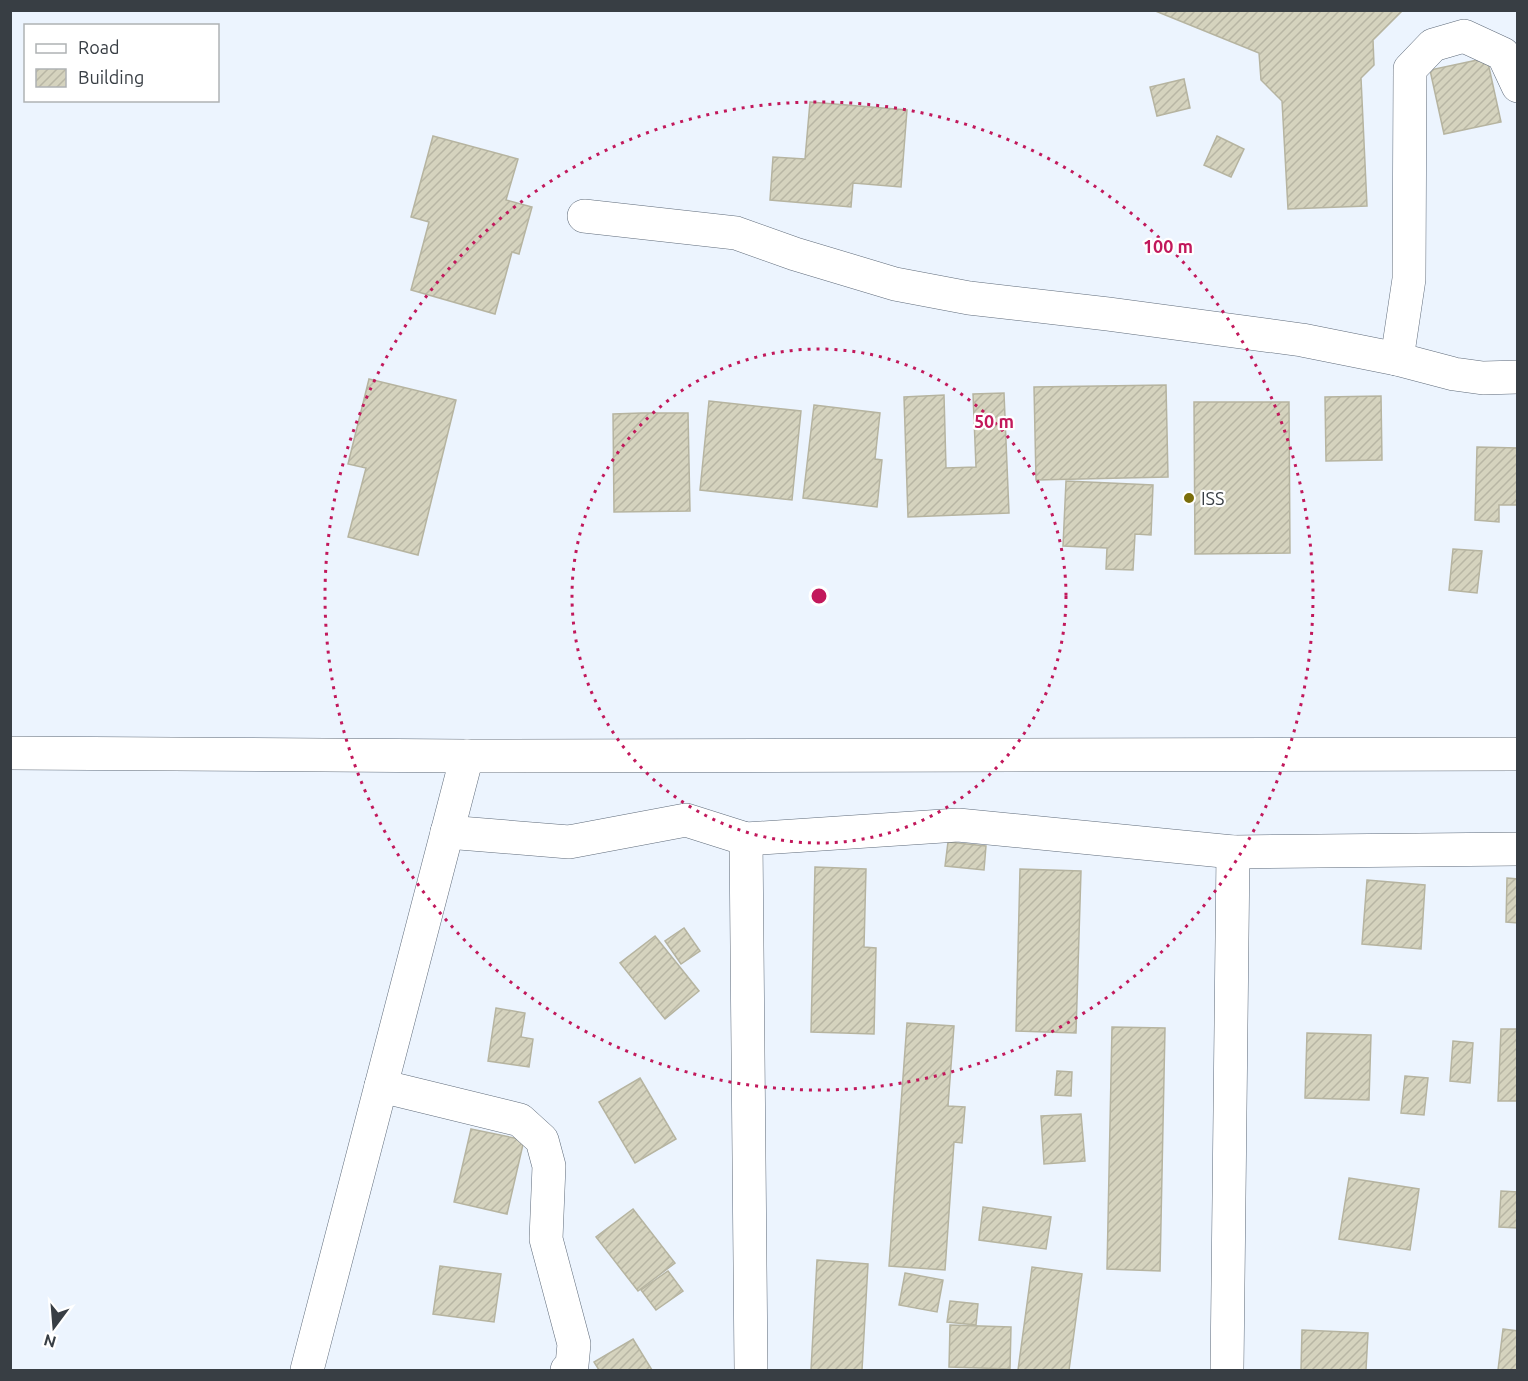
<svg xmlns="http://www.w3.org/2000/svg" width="1528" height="1381" font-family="Ubuntu,sans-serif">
<defs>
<pattern id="building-hatch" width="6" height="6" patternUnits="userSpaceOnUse" patternTransform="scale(1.5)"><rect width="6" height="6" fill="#d5d3be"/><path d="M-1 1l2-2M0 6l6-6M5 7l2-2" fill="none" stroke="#b8b6a4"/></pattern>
</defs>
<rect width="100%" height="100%" fill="#ecf4fe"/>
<g fill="url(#building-hatch)" stroke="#b6b4a0" stroke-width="1.5">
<polygon points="1153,10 1403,10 1373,40 1374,65 1361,78 1367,206 1288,209 1282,101 1261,80 1259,53"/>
<polygon points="1487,58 1501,122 1444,134 1430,70"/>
<polygon points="1184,79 1190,108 1157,116 1150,87"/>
<polygon points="810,102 907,110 901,187 853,183 851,207 770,200 773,157 805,159"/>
<polygon points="433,136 518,159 506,200 532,207 519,254 512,252 495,314 411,290 429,222 411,217"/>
<polygon points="1217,136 1244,149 1231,177 1204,165"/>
<polygon points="369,379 456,400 418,555 348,537 366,468 348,464"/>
<polygon points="1166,385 1168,477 1036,480 1034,387"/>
<polygon points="1004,393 1009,513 908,517 904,397 944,395 946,468 976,467 973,394"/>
<polygon points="1381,396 1382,460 1326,461 1325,397"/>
<polygon points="709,401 801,411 792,500 700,490"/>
<polygon points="1194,402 1289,402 1290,553 1195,554"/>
<polygon points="814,405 880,413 875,459 882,460 877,507 803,498"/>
<polygon points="642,413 688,413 690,511 614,512 613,414"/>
<polygon points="1477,447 1518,448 1518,505 1499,505 1499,522 1475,520"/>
<polygon points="1066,481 1153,485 1151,535 1135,534 1133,570 1106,569 1107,548 1063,546"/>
<polygon points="1453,549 1482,551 1477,593 1449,590"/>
<polygon points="948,842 986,846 984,870 945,866"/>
<polygon points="815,867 866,869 864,947 876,948 874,1034 811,1032"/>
<polygon points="1020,869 1081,871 1076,1033 1016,1031"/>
<polygon points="1507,878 1518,879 1518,923 1506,922"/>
<polygon points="1367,880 1425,885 1421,949 1362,944"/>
<polygon points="684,928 700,951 681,964 665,941"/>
<polygon points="655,936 699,991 665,1019 620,963"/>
<polygon points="496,1008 525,1013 521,1037 533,1039 529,1067 488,1061"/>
<polygon points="907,1023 954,1026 948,1106 965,1107 962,1143 954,1142 945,1270 889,1266"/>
<polygon points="1112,1027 1165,1028 1160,1271 1107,1269"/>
<polygon points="1501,1029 1518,1029 1518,1101 1498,1101"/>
<polygon points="1307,1033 1371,1035 1369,1100 1305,1098"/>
<polygon points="1453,1041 1473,1043 1470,1083 1450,1081"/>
<polygon points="1057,1071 1072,1072 1071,1096 1055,1095"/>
<polygon points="1405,1076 1428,1078 1424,1115 1401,1113"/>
<polygon points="640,1078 676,1139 635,1163 599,1102"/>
<polygon points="1081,1114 1085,1161 1044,1164 1041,1116"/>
<polygon points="471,1129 524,1140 507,1214 454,1202"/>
<polygon points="1349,1178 1419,1189 1410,1250 1339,1239"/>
<polygon points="1501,1191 1518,1192 1518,1228 1499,1227"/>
<polygon points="983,1207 1051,1217 1046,1249 979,1240"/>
<polygon points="633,1209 675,1263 638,1291 596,1237"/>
<polygon points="817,1260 868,1264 862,1370 811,1370"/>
<polygon points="440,1266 501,1274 494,1322 433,1314"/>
<polygon points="1032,1267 1082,1274 1069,1370 1018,1370"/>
<polygon points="668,1271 683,1291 656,1310 641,1290"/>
<polygon points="905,1273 943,1280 937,1312 899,1305"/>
<polygon points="950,1301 978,1304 976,1325 947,1322"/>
<polygon points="950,1325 1011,1327 1010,1369 949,1367"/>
<polygon points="1503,1329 1518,1331 1518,1370 1498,1370"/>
<polygon points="1302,1330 1368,1333 1366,1370 1301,1370"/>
<polygon points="633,1339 652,1370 599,1370 594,1362"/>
</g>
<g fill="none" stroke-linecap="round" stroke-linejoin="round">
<g stroke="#5f6b7a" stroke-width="34">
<g id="minor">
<polyline points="584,216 736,233 795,254 895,284 969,298 1108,314 1302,340 1397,359 1454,374 1483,378 1518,377"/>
<polyline points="1397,359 1409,279 1410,69 1433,45 1464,36 1503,54 1518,86"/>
<polyline points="10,753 467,756 1518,754"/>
<polyline points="447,832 569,842 686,820 746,839 958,825 1233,852 1518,849"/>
<polyline points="746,839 751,1370"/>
<polyline points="381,1086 520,1120 542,1140 549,1166 546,1239 574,1344 572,1365 567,1370"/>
<polyline points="307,1370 467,756"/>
<polyline points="1227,1370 1233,852"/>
</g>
</g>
<use href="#minor" stroke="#fff" stroke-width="33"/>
</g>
<g fill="none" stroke="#c2185b" stroke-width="3" stroke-dasharray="3 6">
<circle cx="819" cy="596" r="247"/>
<circle cx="819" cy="596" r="494"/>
</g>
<circle fill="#7a6e0b" stroke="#fff" stroke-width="2" cx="1189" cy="498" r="6"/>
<g text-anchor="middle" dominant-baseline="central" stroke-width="4.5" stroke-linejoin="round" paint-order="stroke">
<g font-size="18" fill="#383e44" stroke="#fff" text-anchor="start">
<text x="1201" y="498">ISS</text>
</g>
</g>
<circle cx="819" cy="596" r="9" fill="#c2185b" stroke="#fff" stroke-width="3"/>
<g font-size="18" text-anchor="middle" font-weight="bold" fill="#c2185b" stroke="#fff" stroke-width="4.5" stroke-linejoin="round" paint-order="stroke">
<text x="1168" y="253">100 m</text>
<text x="994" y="428">50 m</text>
</g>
<rect width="1528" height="1381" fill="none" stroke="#383e44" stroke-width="24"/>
<rect x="24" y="24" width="195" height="78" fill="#ffffff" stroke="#afb2b4" stroke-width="1.5"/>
<rect x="36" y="44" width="30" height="9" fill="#ffffff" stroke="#afb2b4" stroke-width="1.5"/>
<text x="78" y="54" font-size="18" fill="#383e44">Road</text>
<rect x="36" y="69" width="30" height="18" fill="url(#building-hatch)" stroke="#afb2b4" stroke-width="1.5"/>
<text x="78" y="84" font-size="18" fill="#383e44">Building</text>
<g transform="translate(54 1327) rotate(196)" stroke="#ffffff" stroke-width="4.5" paint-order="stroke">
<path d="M0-4.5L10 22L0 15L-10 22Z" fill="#383e44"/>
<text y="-9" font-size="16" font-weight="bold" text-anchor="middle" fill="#383e44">N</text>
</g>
</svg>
